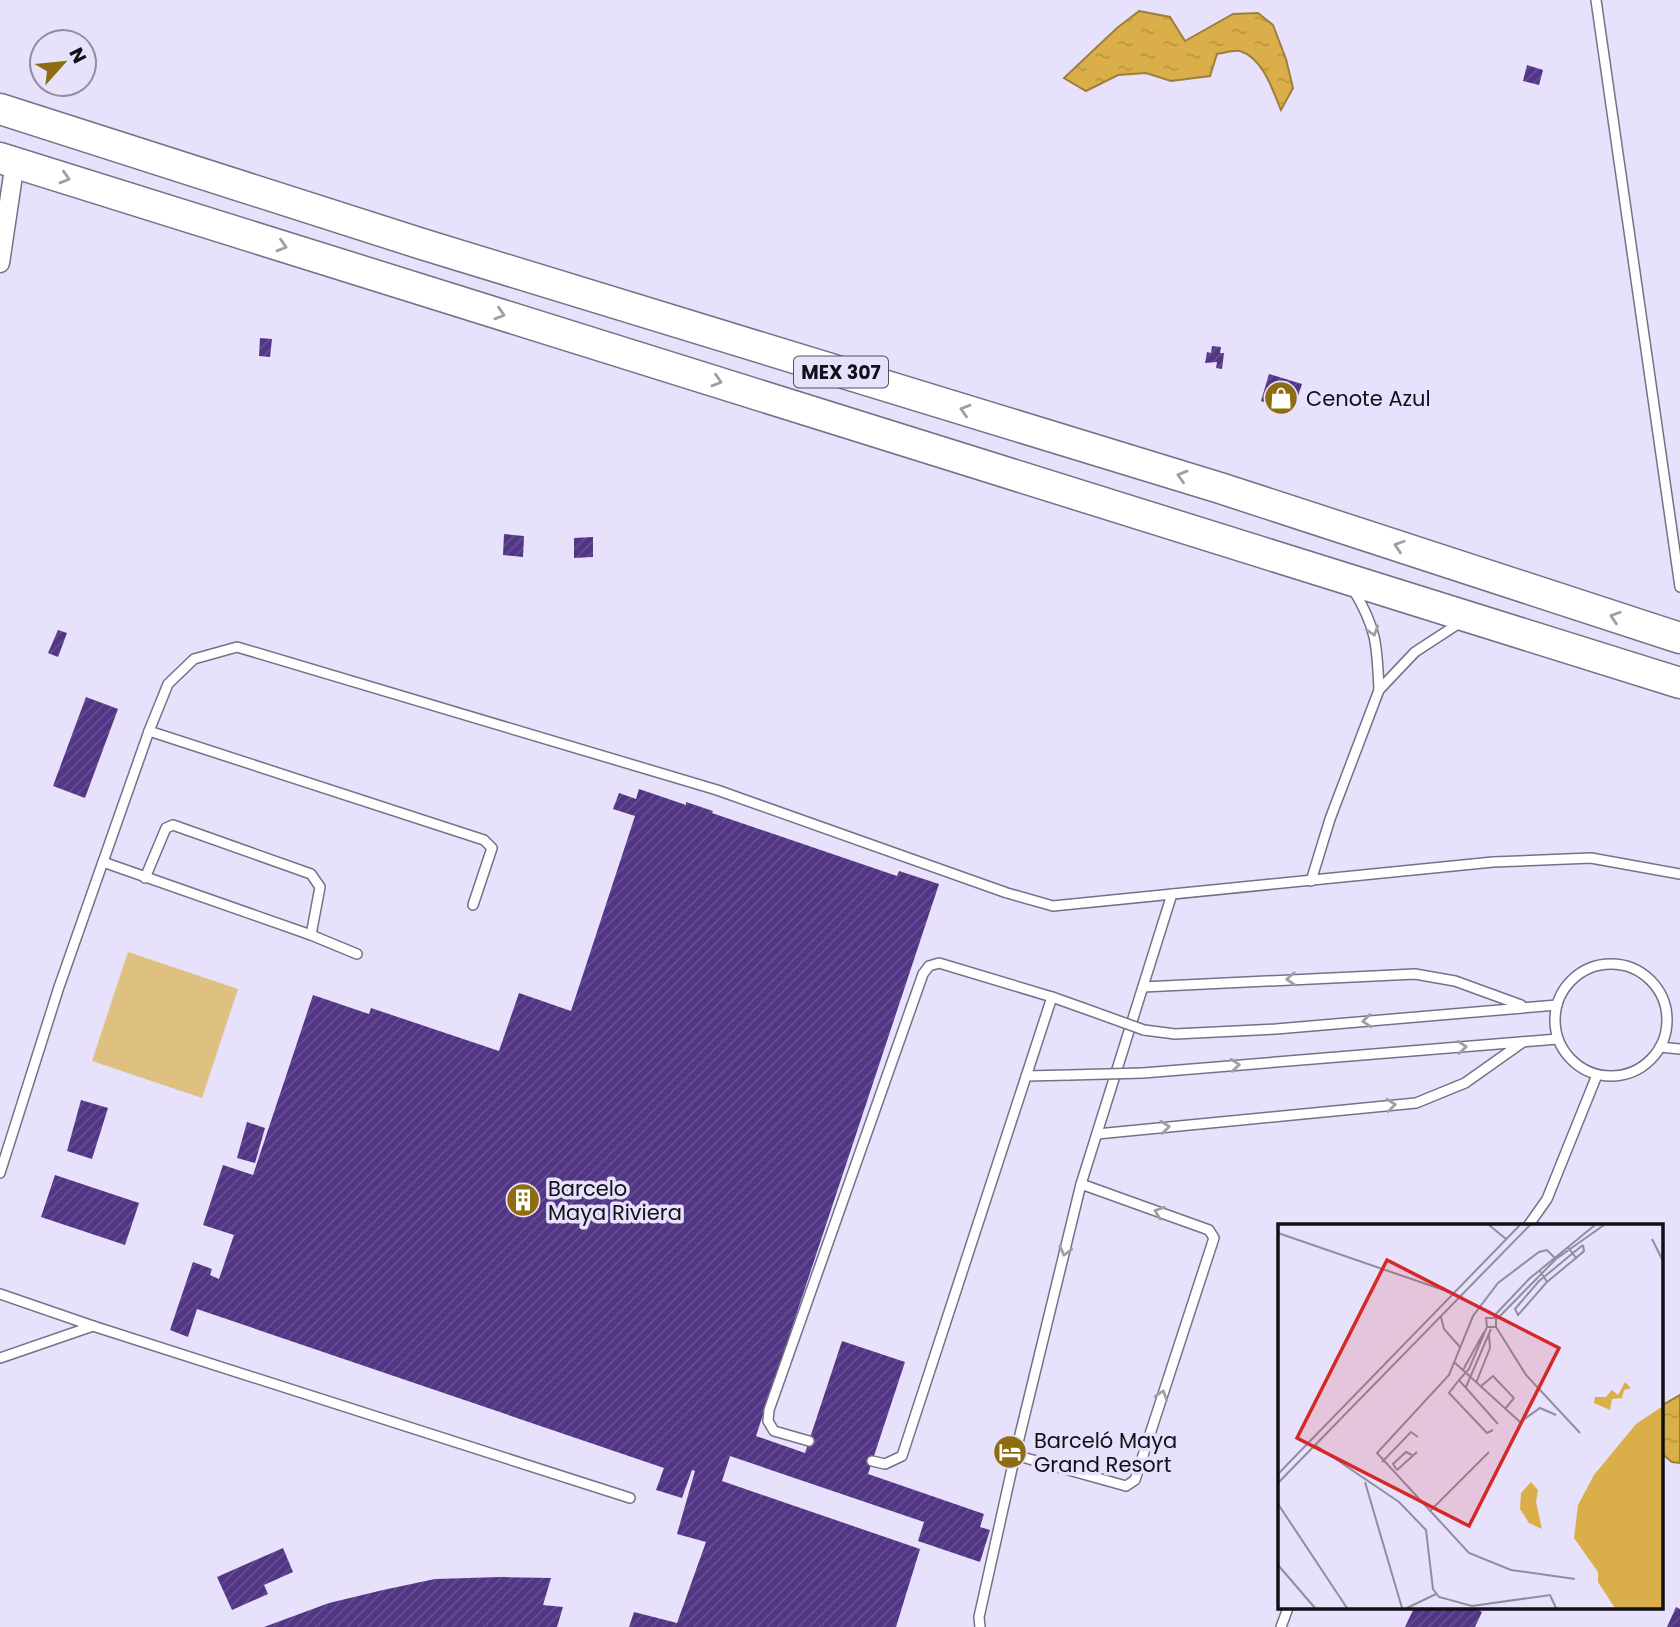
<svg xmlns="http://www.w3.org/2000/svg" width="1680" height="1627" font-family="Poppins,sans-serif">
<defs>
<pattern id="water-ripples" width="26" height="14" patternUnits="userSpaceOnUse" patternTransform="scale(1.75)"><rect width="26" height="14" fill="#daaf49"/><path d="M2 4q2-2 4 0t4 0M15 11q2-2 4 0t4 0" fill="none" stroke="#ba953f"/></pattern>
<pattern id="building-hatch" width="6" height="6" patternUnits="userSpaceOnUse" patternTransform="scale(1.75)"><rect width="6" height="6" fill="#523585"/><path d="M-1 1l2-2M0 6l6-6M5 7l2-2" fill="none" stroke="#664f8f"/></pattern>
</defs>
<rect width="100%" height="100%" fill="#e7e1fb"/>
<polygon fill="#dec081" points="128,952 238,989 202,1098 92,1061"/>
<g fill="url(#water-ripples)" stroke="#9e7f3a" stroke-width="2">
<path d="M1139 11 1170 17 1185 41 1233 14 1258 13 1273 25 1286 59 1293 88 1281 110C1273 91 1263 58 1240 51 1233 50 1224 53 1217 54L1210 76 1171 81 1146 73 1118 75 1086 91 1064 78 1117 28Z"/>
<polygon points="1680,1395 1680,1463 1672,1462 1661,1453 1661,1406"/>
</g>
<g fill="url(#building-hatch)">
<polygon points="1527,65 1543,70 1539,85 1523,81"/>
<polygon points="260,338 272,339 270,357 259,356"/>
<polygon points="1212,346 1221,347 1220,353 1224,353 1222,369 1216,368 1217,362 1205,363 1207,352 1211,353"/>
<polygon points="1269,374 1302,384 1296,402 1285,399 1282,408 1261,401"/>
<polygon points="504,534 524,536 523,557 503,555"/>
<polygon points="593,537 593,557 574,558 574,538"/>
<polygon points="58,630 67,633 58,657 48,653"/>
<polygon points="86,697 118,709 85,798 53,786"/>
<polygon points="639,789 686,805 686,802 713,811 712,813 897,876 899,871 939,884 756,1436 805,1453 842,1341 905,1362 868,1474 984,1514 980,1527 990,1530 980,1562 918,1541 924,1522 730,1456 722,1481 920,1549 896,1627 629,1627 634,1612 677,1623 706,1542 677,1534 695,1471 692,1470 682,1498 656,1490 664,1468 197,1309 188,1337 170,1330 193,1262 212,1269 210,1275 219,1279 234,1235 203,1225 223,1165 253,1175 313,995 369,1014 371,1008 499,1051 519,993 571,1011 635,816 613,809 619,793 636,799"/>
<polygon points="81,1100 108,1108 92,1159 67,1151"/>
<polygon points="247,1122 265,1128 255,1163 237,1158"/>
<polygon points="55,1175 139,1203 125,1245 41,1217"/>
<polygon points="283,1548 293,1572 264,1585 268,1594 232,1610 217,1577"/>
<polygon points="501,1577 551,1578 543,1605 563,1607 557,1627 264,1627 329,1603 383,1590 435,1579"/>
<polygon points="1676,1607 1680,1609 1680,1627 1667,1627"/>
<polygon points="1414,1608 1473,1608 1482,1612 1475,1627 1405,1627"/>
</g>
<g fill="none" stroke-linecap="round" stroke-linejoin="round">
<g stroke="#767088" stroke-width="12">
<g id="service">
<polyline points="1596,0 1680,587"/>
<path d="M1353 589C1377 629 1377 645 1379 690"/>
<polyline points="149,731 484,840 492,848 473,905"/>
<polyline points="103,862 311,935 357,954"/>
<polyline points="145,878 166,828 173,825 311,874 320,887 311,935"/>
<polyline points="1311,881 1330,819 1379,690 1415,652 1461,622"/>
<circle cx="1611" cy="1020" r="56"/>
<polyline points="1143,987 1415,974 1455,981 1521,1005"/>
<polyline points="1052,997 1083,1008"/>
<polyline points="1144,1030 1175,1034 1276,1029 1557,1005"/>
<polyline points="1660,1047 1680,1049"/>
<polyline points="1143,1073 1558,1039"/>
<polyline points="1026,1076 1069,1075"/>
<polyline points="1097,1134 1416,1103 1465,1083 1523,1042"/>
<polyline points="0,1173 59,987 149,731 168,684 194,659 237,647 717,790 1007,893 1053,906 1493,862 1591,858 1680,874"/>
<polyline points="1528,1226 1547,1199 1597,1075"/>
<polyline points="0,1294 93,1326 630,1498"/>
<polyline points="0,1358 93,1326"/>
<polyline points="809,1441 774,1431 768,1421 769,1410 923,974 929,966 939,963 1052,997 902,1456 885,1464 872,1461"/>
<polyline points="1015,1455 1126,1486 1135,1480 1214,1238 1209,1230 1081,1184"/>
<polyline points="980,1627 979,1617 1015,1455 1081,1184 1172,894"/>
<polyline points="1281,1627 1288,1608"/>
</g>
</g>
<g stroke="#767088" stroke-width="21">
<polyline id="minor" points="0,263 15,162"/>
</g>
<g stroke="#767088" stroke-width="33">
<g id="trunk">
<polyline points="0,109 422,244 1220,488 1680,638"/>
<polyline points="0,158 1680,683"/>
</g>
</g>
<use href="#service" stroke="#fff" stroke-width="9"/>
<use href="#minor" stroke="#fff" stroke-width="18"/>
<use href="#trunk" stroke="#fff" stroke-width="30"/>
<g stroke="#767088" stroke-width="12" stroke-linecap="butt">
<g id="service-bridge">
<polyline points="1083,1008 1144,1030"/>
<polyline points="1069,1075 1143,1073"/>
</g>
</g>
<use href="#service-bridge" stroke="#fff" stroke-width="9"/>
</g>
<defs><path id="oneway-chevron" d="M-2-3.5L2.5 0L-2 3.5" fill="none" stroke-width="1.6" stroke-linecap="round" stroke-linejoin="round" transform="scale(1.75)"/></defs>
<g stroke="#a09fa2">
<use href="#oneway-chevron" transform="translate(65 178) rotate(17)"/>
<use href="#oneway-chevron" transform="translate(282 246) rotate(17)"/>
<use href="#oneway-chevron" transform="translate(500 314) rotate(17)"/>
<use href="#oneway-chevron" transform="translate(717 381) rotate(17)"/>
<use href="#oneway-chevron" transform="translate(965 410) rotate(-163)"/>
<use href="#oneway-chevron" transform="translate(1182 476) rotate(-163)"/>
<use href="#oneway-chevron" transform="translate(1399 546) rotate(-162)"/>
<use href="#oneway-chevron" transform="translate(1615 617) rotate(-162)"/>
<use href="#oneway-chevron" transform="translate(1373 631) rotate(73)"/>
<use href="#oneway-chevron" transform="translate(1291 979) rotate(177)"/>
<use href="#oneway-chevron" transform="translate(1367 1021) rotate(175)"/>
<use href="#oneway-chevron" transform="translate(1462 1047) rotate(-5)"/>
<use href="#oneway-chevron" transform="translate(1235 1065) rotate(-5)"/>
<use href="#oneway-chevron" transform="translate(1391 1105) rotate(-6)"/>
<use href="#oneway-chevron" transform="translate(1165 1127) rotate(-6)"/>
<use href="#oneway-chevron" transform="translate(1159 1212) rotate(-160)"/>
<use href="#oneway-chevron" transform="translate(1065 1251) rotate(104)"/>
<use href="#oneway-chevron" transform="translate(1162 1395) rotate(-72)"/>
</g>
<defs>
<g id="shop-disc" transform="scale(1.75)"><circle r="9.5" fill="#8e6c10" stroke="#e7e1fb"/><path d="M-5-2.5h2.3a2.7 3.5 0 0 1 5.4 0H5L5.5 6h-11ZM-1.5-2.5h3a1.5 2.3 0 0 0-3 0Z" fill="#fff"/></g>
<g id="building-disc" transform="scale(1.75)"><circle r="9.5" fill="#8e6c10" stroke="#e7e1fb"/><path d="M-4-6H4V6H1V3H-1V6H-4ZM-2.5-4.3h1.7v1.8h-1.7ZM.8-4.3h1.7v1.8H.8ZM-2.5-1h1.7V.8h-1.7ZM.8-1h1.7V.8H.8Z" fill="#fff"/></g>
<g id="hotel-disc" transform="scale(1.75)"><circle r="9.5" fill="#8e6c10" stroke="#e7e1fb"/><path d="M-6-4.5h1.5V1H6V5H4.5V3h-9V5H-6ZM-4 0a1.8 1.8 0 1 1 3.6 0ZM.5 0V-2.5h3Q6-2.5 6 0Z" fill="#fff"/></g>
</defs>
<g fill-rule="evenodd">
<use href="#shop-disc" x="1281" y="398"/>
<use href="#building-disc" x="523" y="1200"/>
<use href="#hotel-disc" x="1010" y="1452"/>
</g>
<g text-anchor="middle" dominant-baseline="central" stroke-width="7" stroke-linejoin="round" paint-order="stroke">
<rect fill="#e7e1fb" stroke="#514e5b" stroke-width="2" x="794" y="356.5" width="94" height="31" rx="5"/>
<g font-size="19" font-weight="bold" fill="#110f17">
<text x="841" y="372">MEX 307</text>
</g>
<g font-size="21" fill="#110f17" stroke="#e7e1fb" text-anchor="start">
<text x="1306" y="398">Cenote Azul</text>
<text x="548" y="1188">Barcelo<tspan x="548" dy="24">Maya Riviera</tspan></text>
<text x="1034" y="1440">Barceló Maya<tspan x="1034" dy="24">Grand Resort</tspan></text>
</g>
</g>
<g transform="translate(1278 1224)">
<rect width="385" height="385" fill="#e7e1fb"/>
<path d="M347 158 353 164 346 166 344 174 334 175 332 186 316 179 317 173H328L334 166 340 171ZM385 182V384H337L320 358V348L296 314 300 281 316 251 358 200ZM253 258 260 266 258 278 264 305 251 299 242 285 243 269Z" fill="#daaf49"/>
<path fill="none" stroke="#918da0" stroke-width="2" d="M211 1 228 15M0 9 177 70M374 15 385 37M290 23 298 34 306 27 305 21M278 35 269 26 261 28 220 59 195 92 171 151 99 229 191 329 233 346 297 355M261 46 266 53 269 58 240 91 237 85 261 57 266 53 295 29 305 21M269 58 298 34M216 92 251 55 317 1M163 93 166 105 182 123M219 95 278 35 326 1M218 103H209L208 94H218V103L248 151 302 209M176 138 242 198 262 184 278 191M185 146 206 108M181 156 191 145 209 103M198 159 212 124 211 111M188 163 213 105M202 163 215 152 236 174 227 185M215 206 209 209 171 169 181 156 220 200M37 221 121 278 148 306 155 365 161 373 194 382 272 371 278 384M104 238 133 208 140 213M119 246 115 240 128 228 134 231M119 246 139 228M0 250 242 1M87 258 124 384M0 259 252 1M0 280 69 384M152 287 211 228M0 341 37 384M129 384 158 370"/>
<path fill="#d62828" fill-opacity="0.15" stroke="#d62828" stroke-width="3.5" d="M109 36 281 124 191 302 19 214Z"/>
<rect width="385" height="385" fill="none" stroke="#110f17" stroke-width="3.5"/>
</g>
<g transform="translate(63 63) rotate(63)"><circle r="33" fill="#e7e1fb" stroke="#918da0" stroke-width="2"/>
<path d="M0-5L12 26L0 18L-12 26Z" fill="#8e6c10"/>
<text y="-10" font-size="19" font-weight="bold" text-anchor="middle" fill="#110f17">N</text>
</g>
</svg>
